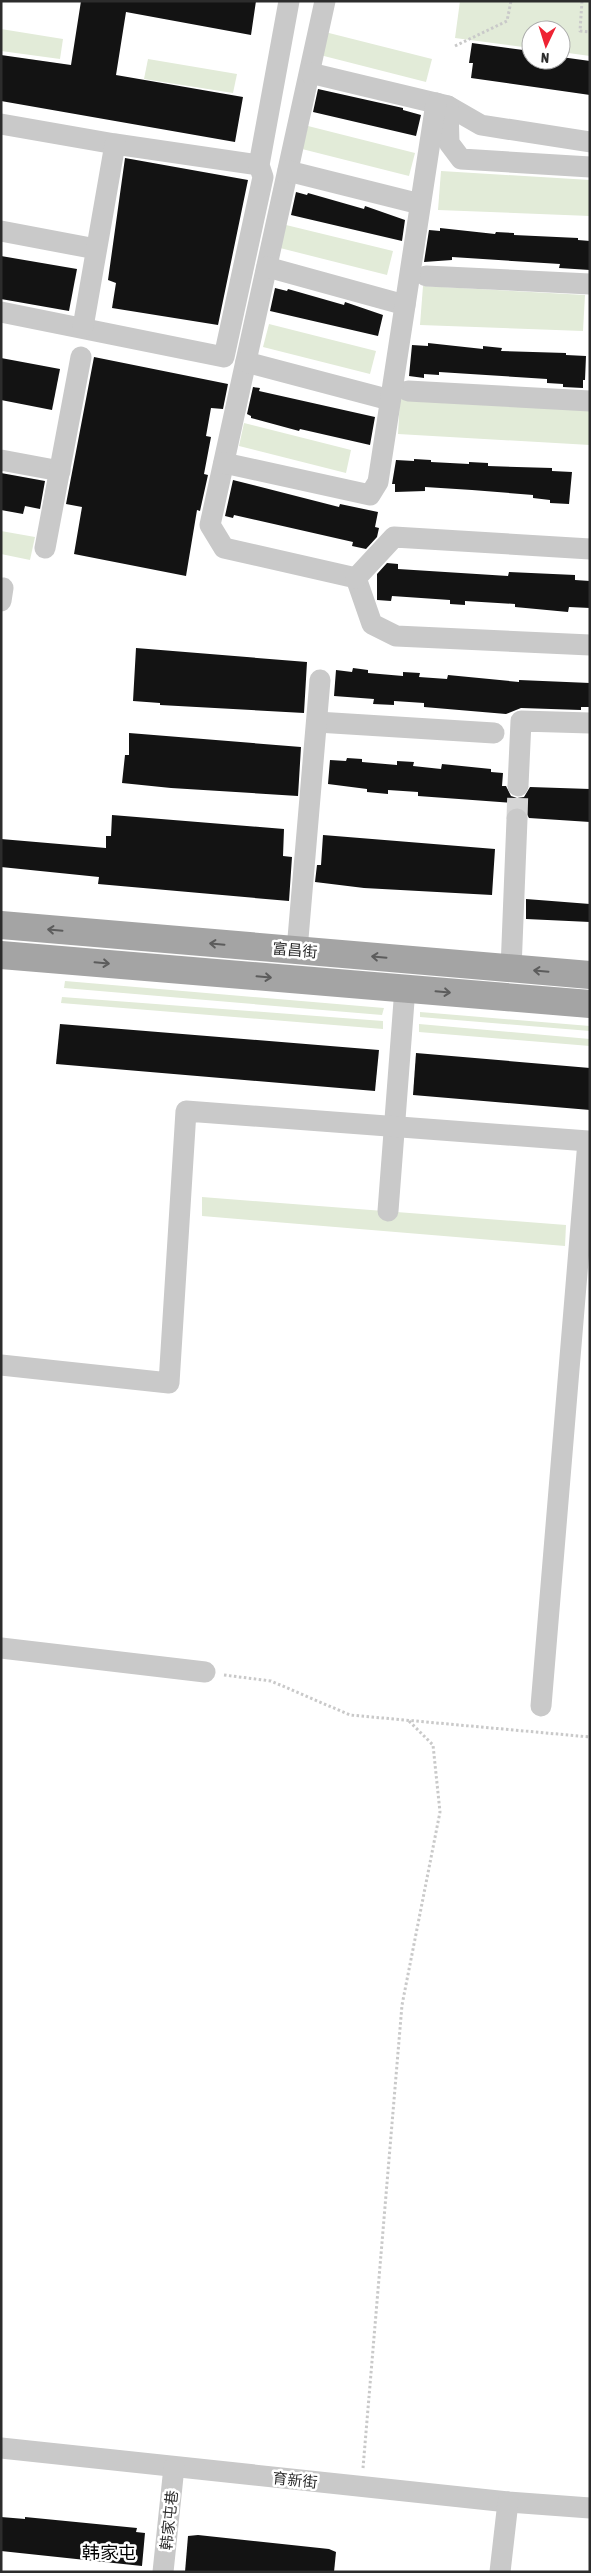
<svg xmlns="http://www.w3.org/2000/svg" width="591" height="2573" font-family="'Asap Condensed','Noto Sans SC',sans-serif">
<rect width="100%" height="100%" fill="#fff"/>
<g fill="#e2ebd8">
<polygon points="460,1 590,1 590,56 561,52 561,30 531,30 531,48 455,38"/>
<polygon points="1,29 63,39 60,59 1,51"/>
<polygon points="325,32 432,59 426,82 320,55"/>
<polygon points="148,59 237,74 233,93 144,79"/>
<polygon points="308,126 415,153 409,176 302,149"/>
<polygon points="441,171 590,180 590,216 438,210"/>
<polygon points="286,225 393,251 387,275 280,248"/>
<polygon points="423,286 585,295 583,331 420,325"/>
<polygon points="269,324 376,351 370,374 263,347"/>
<polygon points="400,398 590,409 590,445 398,434"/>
<polygon points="244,423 351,450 346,473 239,446"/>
<polygon points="1,531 35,537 30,560 1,554"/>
<polygon points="65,981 384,1008 382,1015 64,988"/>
<polygon points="62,997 383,1021 383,1029 61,1003"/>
<polygon points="420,1012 590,1026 590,1031 420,1017"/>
<polygon points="419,1024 590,1039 590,1046 419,1032"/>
<polygon points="202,1197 566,1225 565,1246 202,1216"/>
</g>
<g fill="#131313">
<polygon points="81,1 256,1 251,35 126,12 116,75 243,97 235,142 1,101 1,55 71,65"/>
<polygon points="472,43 531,51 531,60 561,60 561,57 590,61 590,95 471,78 473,63 469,63"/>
<polygon points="318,89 403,108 403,110 421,115 416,136 313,112"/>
<polygon points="125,158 248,180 218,325 112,308 116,283 108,280"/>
<polygon points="296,192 307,195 308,193 364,209 365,206 405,220 402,241 291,215"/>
<polygon points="440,228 495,234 496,232 514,233 514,235 578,238 578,240 590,241 590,270 559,268 560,264 452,257 452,260 424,262 429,230 440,231"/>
<polygon points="1,256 77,269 69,311 1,299"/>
<polygon points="275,288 287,291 288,289 344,305 345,302 383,315 378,336 270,311"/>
<polygon points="428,343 483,349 483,346 502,348 501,351 566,353 566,355 586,356 585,380 583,380 583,388 563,387 563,384 547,383 547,379 486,375 439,372 439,375 424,374 424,378 409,376 412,345 428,346"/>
<polygon points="94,357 228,384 223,409 211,408 206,436 211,437 204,474 208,475 200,511 197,510 186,576 74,554 82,507 66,504"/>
<polygon points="1,358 60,369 52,410 1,400"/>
<polygon points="253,387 260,388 259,391 375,417 370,445 300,429 299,431 251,418 251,416 247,414"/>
<polygon points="414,459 431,460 431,462 469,464 469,462 488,463 488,466 552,468 552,471 572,472 569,504 550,503 550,500 533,498 533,495 472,490 425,487 425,491 395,492 395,484 392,484 396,460 414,461"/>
<polygon points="1,473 45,481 40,509 25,506 23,514 1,510"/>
<polygon points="233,480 339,507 340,504 378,512 375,527 379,528 377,537 366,549 352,546 353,542 234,515 233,518 225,516"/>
<polygon points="387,563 398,564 398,569 508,576 509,572 575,575 575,580 590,581 590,608 569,607 568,612 515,607 515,604 465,601 465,605 450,604 450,600 392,596 391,601 377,600 377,574"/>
<polygon points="136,648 307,662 304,713 160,705 160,703 133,701"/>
<polygon points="353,668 368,670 368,673 403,676 403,672 420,673 419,677 447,679 448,675 519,682 519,680 590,683 590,707 581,707 581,710 521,708 506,714 424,707 424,703 394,701 394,705 373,704 374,699 334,696 336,670 352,672"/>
<polygon points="129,733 301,747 298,796 171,788 122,783 125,755 129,755"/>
<polygon points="347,758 362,759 362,762 397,765 397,761 414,762 413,766 441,769 442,764 491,769 491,772 503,773 502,786 506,786 511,796 517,798 524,797 530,787 590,789 590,822 529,818 524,809 512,808 513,803 418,796 418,792 388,790 388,794 367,792 367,789 328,784 330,760 346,761"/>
<polygon points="112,815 284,829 283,856 292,857 289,901 98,884 99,877 1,867 1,839 106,848 106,836 111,836"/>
<polygon points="323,835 495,849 492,895 364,888 315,882 317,865 321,865"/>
<polygon points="526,899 590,904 590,922 526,919"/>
<polygon points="60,1024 379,1050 375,1091 56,1064"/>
<polygon points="416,1053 590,1068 590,1110 413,1095"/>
<polygon points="1,2517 25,2519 25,2517 137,2528 136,2532 145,2533 142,2566 1,2551"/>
<polygon points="198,2535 329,2549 336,2552 334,2572 185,2572 188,2536"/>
</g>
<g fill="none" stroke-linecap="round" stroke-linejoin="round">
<polyline stroke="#d5d5d5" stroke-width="21" stroke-dasharray="21 11" stroke-linecap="butt" points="517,819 518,786"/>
<g stroke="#c9c9c9" stroke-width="3" stroke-dasharray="2.5 2.5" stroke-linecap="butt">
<polyline points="582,1 580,31 590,32"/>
<polyline points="455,46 507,21 511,1"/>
<polyline points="224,1675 271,1681 350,1715 590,1737"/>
<polyline points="363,2468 402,2005 440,1812 433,1745 408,1720"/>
</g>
<g stroke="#c9c9c9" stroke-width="21">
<polyline points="325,1 210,525 224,548 356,578 372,624 396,636 590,645"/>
<polyline points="310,73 448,106 481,125 590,142"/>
<polyline points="448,106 449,143 461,159 590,167"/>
<polyline points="1,124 115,144 259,165"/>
<polyline points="288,171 420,204"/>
<polyline points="1,231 96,249"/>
<polyline points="267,267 405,305"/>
<polyline points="426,276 590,284"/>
<polyline points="1,312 224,357 263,177 259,165 289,1"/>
<polyline points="83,327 115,144"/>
<polyline points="246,362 390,400"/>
<polyline points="408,391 590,401"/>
<polyline points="1,460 60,471"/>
<polyline points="224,463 370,495 378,482 436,103"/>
<polyline points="45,548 81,357"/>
<polyline points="356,578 394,537 590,549"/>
<polyline points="1,601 3,588"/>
<polyline points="317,722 494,733"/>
<polyline points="518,786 521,721 590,723"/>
<polyline points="297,950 320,680"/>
<polyline points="511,969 517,819"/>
<polyline points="388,1211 405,988"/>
<polyline points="1,1365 169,1383 186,1111 588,1141 541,1706"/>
<polyline points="1,1648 205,1672"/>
<polyline points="1,2448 508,2502 590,2508"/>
<polyline points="163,2572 174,2467"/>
<polyline points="500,2572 508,2502"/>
</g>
<g stroke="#a4a4a4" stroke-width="28">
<polyline points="1,925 590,975"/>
<polyline points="1,955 590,1004"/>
</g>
</g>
<defs><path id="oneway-shaft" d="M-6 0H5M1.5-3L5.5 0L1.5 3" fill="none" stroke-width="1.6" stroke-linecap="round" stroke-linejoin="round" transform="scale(1.25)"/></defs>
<g stroke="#5c5c5c">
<use href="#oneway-shaft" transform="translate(55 930) rotate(-175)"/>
<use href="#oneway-shaft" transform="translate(217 944) rotate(-175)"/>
<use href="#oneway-shaft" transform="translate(379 957) rotate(-175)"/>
<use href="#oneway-shaft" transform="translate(102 963) rotate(5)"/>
<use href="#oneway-shaft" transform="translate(541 971) rotate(-175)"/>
<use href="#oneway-shaft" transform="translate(264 977) rotate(5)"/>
<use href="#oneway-shaft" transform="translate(443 992) rotate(5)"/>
</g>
<g text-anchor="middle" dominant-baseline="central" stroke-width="5" stroke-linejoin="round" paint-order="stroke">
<g font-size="15" fill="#2c2c2c" stroke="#fff">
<text transform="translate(295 950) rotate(5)">富昌街</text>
<text transform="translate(295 2480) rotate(6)">育新街</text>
<text transform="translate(169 2520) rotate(-84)">韩家屯巷</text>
</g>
<g font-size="18" fill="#000" stroke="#fff">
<text x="109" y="2552">韩家屯</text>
</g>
</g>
<rect width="591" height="2573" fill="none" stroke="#2c2c2c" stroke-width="5"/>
<g transform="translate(546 45) rotate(184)"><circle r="24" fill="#ffffff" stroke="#ababab"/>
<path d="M0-4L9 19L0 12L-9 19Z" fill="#ee2333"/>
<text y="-8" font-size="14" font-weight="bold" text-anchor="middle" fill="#2c2c2c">N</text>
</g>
</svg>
